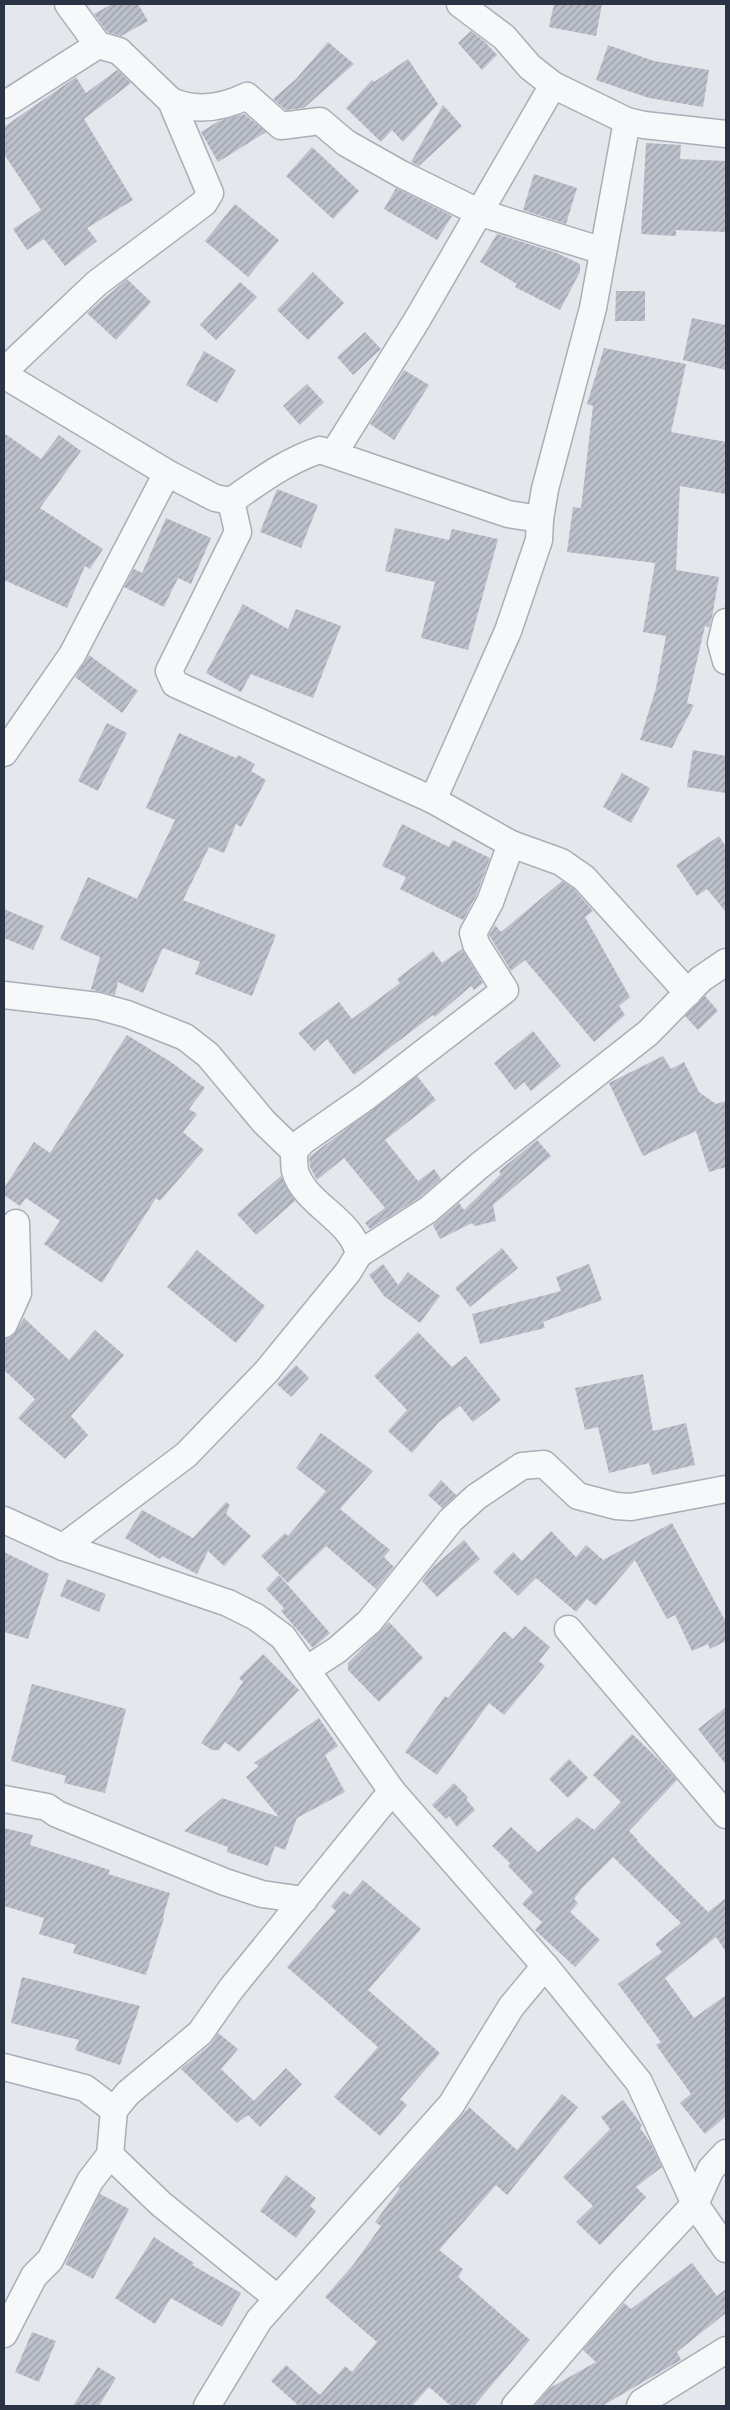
<svg xmlns="http://www.w3.org/2000/svg" width="730" height="2410" font-family="Barlow,sans-serif">
<defs>
<pattern id="building-hatch" width="6" height="6" patternUnits="userSpaceOnUse" patternTransform="scale(1.25)"><rect width="6" height="6" fill="#bbc0ca"/><path d="M-1 1l2-2M0 6l6-6M5 7l2-2" fill="none" stroke="#989da6"/></pattern>
</defs>
<rect width="100%" height="100%" fill="#e4e7ec"/>
<g fill="url(#building-hatch)">
<polygon points="112,4 138,4 148,21 121,36 107,32 94,14"/>
<polygon points="554,4 602,4 596,36 549,27"/>
<polygon points="471,31 485,42 497,55 482,70 458,43"/>
<polygon points="328,42 354,64 304,108 286,110 273,99 296,79"/>
<polygon points="608,45 654,61 709,70 703,107 649,98 596,80"/>
<polygon points="408,59 438,104 403,142 392,130 381,142 346,108 372,80 374,82"/>
<polygon points="117,70 131,83 84,119 133,200 87,228 97,241 65,266 44,239 27,250 13,229 41,210 4,154 4,127 76,77 86,93"/>
<polygon points="443,105 462,126 419,166 411,162"/>
<polygon points="244,114 266,132 218,162 201,132 219,121"/>
<polygon points="646,143 681,145 680,159 726,161 726,232 676,230 676,236 641,234"/>
<polygon points="312,147 359,191 333,219 286,176"/>
<polygon points="534,174 577,188 566,224 523,210"/>
<polygon points="396,188 452,216 437,240 384,209"/>
<polygon points="235,204 279,240 248,277 205,241"/>
<polygon points="497,234 557,253 580,264 580,272 560,310 515,287 517,284 480,262"/>
<polygon points="313,272 344,303 308,340 277,310"/>
<polygon points="127,279 151,302 116,340 87,313"/>
<polygon points="240,282 257,297 216,340 200,325"/>
<polygon points="616,291 645,291 645,321 615,321"/>
<polygon points="692,318 726,325 726,370 683,360"/>
<polygon points="365,332 381,349 353,375 337,357"/>
<polygon points="604,348 686,364 671,432 726,442 726,494 680,486 676,570 719,577 712,617 709,627 705,626 687,703 694,705 672,748 640,740 656,688 666,636 643,632 655,563 567,552 573,507 581,508 593,406 587,404"/>
<polygon points="204,351 236,370 217,403 186,385"/>
<polygon points="404,370 429,385 394,440 370,424"/>
<polygon points="307,384 324,402 300,425 283,406"/>
<polygon points="4,433 41,459 59,435 81,451 40,508 103,549 90,569 85,566 67,608 4,580"/>
<polygon points="277,489 318,505 301,548 260,532"/>
<polygon points="166,518 211,538 191,584 178,578 164,607 124,587 134,569 142,573"/>
<polygon points="395,528 449,540 452,529 498,539 468,650 421,638 435,582 385,571"/>
<polygon points="243,604 288,629 296,609 341,626 313,698 251,674 241,692 206,673"/>
<polygon points="89,655 138,691 122,713 75,677"/>
<polygon points="107,723 127,733 98,791 78,781"/>
<polygon points="179,733 236,758 238,755 255,764 251,771 266,780 241,827 236,824 224,853 209,847 183,900 276,935 252,996 195,974 200,962 163,948 143,993 118,982 115,995 97,991 91,989 100,957 60,939 88,877 137,899 175,820 146,808"/>
<polygon points="693,750 726,756 726,793 687,787"/>
<polygon points="622,773 650,788 631,823 603,807"/>
<polygon points="402,824 449,847 453,840 490,858 476,896 463,920 400,889 406,877 382,866"/>
<polygon points="719,836 726,847 726,912 707,889 697,896 676,865"/>
<polygon points="562,881 574,889 593,911 585,917 630,997 619,1006 625,1015 594,1042 525,960 511,971 489,935 495,925 501,932"/>
<polygon points="4,909 44,926 33,950 4,938"/>
<polygon points="462,949 483,983 474,990 471,986 435,1017 433,1015 354,1075 327,1039 314,1051 298,1033 339,1002 352,1019 400,983 397,979 433,951 442,963"/>
<polygon points="705,996 718,1011 698,1030 685,1016"/>
<polygon points="533,1031 561,1066 531,1091 524,1082 515,1090 494,1063"/>
<polygon points="127,1035 171,1062 205,1088 189,1109 197,1114 183,1132 204,1150 160,1201 156,1198 102,1283 44,1244 60,1221 26,1198 20,1206 4,1195 4,1188 34,1142 50,1153"/>
<polygon points="663,1056 671,1069 684,1062 699,1092 716,1104 726,1101 726,1167 709,1172 696,1131 643,1156 609,1083"/>
<polygon points="417,1076 436,1100 385,1140 418,1181 434,1169 441,1179 419,1198 370,1229 365,1223 385,1208 344,1158 317,1180 310,1167 309,1157"/>
<polygon points="537,1140 551,1156 493,1205 496,1221 475,1226 472,1223 440,1239 433,1225 459,1203 464,1210 501,1174 499,1171"/>
<polygon points="281,1176 295,1201 256,1235 237,1214"/>
<polygon points="502,1248 518,1268 470,1307 455,1288"/>
<polygon points="197,1250 265,1306 236,1343 167,1287"/>
<polygon points="383,1264 398,1285 408,1272 440,1296 420,1323 384,1296 369,1275"/>
<polygon points="589,1264 602,1300 543,1322 545,1328 480,1344 472,1314 561,1291 556,1277"/>
<polygon points="24,1318 69,1360 95,1330 124,1355 71,1416 88,1435 65,1459 18,1418 35,1399 4,1370 4,1339 13,1336"/>
<polygon points="418,1332 452,1367 466,1356 501,1400 473,1422 460,1406 439,1422 412,1453 388,1431 407,1410 374,1376"/>
<polygon points="296,1365 309,1378 291,1397 277,1384"/>
<polygon points="643,1374 653,1431 686,1423 695,1465 652,1475 649,1463 609,1473 598,1427 585,1430 575,1388"/>
<polygon points="321,1433 373,1471 340,1509 390,1550 384,1557 394,1567 376,1589 326,1546 288,1583 261,1556 285,1533 288,1536 326,1491 296,1468"/>
<polygon points="441,1480 456,1495 442,1508 428,1495"/>
<polygon points="226,1502 230,1505 226,1514 251,1536 224,1566 208,1551 197,1574 162,1556 160,1559 125,1538 142,1510 193,1538"/>
<polygon points="672,1523 726,1622 726,1641 710,1649 708,1644 692,1651 675,1615 667,1619 635,1560 596,1606 587,1599 576,1612 536,1578 518,1596 493,1572 513,1552 522,1561 551,1531 576,1557 586,1545 603,1560"/>
<polygon points="464,1540 480,1559 437,1597 422,1581 432,1568"/>
<polygon points="4,1552 49,1574 28,1639 4,1632"/>
<polygon points="279,1575 330,1633 313,1648 281,1611 284,1608 266,1589"/>
<polygon points="67,1579 106,1594 99,1612 60,1596"/>
<polygon points="389,1622 423,1658 379,1702 348,1670 348,1663"/>
<polygon points="525,1626 550,1647 539,1661 545,1666 504,1715 489,1703 437,1775 405,1752 445,1696 448,1698 504,1631 513,1639"/>
<polygon points="263,1654 299,1690 239,1752 225,1742 219,1750 212,1750 201,1743 243,1682 239,1678"/>
<polygon points="32,1684 126,1709 105,1793 64,1783 66,1776 11,1761"/>
<polygon points="726,1707 726,1765 698,1729"/>
<polygon points="319,1718 338,1746 325,1755 345,1792 297,1818 285,1850 275,1846 268,1866 227,1852 228,1847 184,1831 222,1798 279,1817 246,1777 259,1766 254,1763"/>
<polygon points="632,1734 659,1760 677,1780 629,1831 638,1840 637,1841 708,1912 726,1898 726,1952 716,1937 665,1978 694,2018 726,1995 726,2116 705,2134 680,2103 691,2094 656,2045 661,2042 618,1984 662,1952 655,1944 681,1923 613,1857 582,1888 574,1899 578,1903 570,1912 600,1940 575,1967 535,1930 542,1922 522,1904 533,1892 508,1866 510,1863 492,1846 511,1827 538,1852 577,1817 594,1830 621,1802 593,1775"/>
<polygon points="569,1759 588,1778 568,1798 549,1779"/>
<polygon points="454,1783 468,1797 466,1799 475,1810 457,1827 449,1816 446,1819 432,1805"/>
<polygon points="4,1828 33,1835 30,1845 110,1870 108,1874 170,1893 163,1917 164,1918 146,1975 73,1953 76,1945 39,1934 44,1918 4,1906"/>
<polygon points="363,1880 421,1929 368,1990 440,2053 400,2099 407,2105 380,2136 334,2097 378,2047 287,1967 336,1911 331,1906 344,1891 350,1895"/>
<polygon points="22,1977 140,2006 120,2065 75,2050 79,2040 11,2023"/>
<polygon points="218,2033 238,2049 221,2069 254,2101 286,2068 302,2084 260,2127 248,2115 237,2123 181,2069 210,2045"/>
<polygon points="562,2094 578,2107 507,2195 496,2185 439,2250 463,2269 458,2277 530,2340 474,2406 451,2406 429,2387 412,2406 299,2406 271,2381 286,2365 320,2395 345,2366 352,2372 377,2342 325,2297 353,2265 381,2226 375,2222 400,2188 398,2187 469,2107 517,2150"/>
<polygon points="623,2100 642,2125 640,2128 650,2142 662,2167 636,2187 646,2197 600,2245 576,2222 593,2206 563,2177 610,2129 601,2117"/>
<polygon points="286,2175 316,2198 310,2206 316,2211 296,2238 260,2211"/>
<polygon points="100,2194 129,2209 93,2279 65,2264"/>
<polygon points="154,2237 194,2263 192,2265 241,2293 222,2327 171,2298 155,2324 115,2298"/>
<polygon points="692,2263 717,2296 726,2289 726,2313 677,2352 681,2360 602,2406 535,2406 550,2388 596,2362 583,2350 624,2303 631,2309"/>
<polygon points="32,2332 56,2341 39,2382 15,2372"/>
<polygon points="98,2367 116,2378 99,2406 73,2406"/>
</g>
<g fill="none" stroke-linecap="round" stroke-linejoin="round">
<g stroke="#a9aeb7" stroke-width="29">
<g id="minor">
<polyline points="460,4 504,37 530,67 553,85 627,121 644,125 726,134"/>
<path d="M171 101C196 112 222 108 247 96L281 126 320 121 346 143 401 174 478 212 603 251"/>
<polyline points="4,105 98,45"/>
<polyline points="4,371 97,283 204,203 210,193 171,101 119,51 98,45 68,4"/>
<path d="M4 375 167 473 215 498 231 501C260 481 286 461 320 450L508 514 540 519 545 489 593 308 627 121"/>
<polyline points="334,453 417,320 553,85"/>
<polyline points="231,501 238,532 169,671 175,684 433,800 511,844 561,862 584,878 688,993"/>
<polyline points="726,622 721,643 726,661"/>
<polyline points="4,753 72,655 167,473"/>
<polyline points="433,800 508,631 539,540 540,519"/>
<polyline points="4,995 98,1006 127,1014 185,1037 208,1055 264,1122 294,1151"/>
<polyline points="359,1254 428,1210 479,1166 648,1033 701,979 726,962"/>
<polyline points="4,1324 18,1293 16,1223"/>
<polyline points="4,1520 63,1547 228,1603 256,1617 283,1637 392,1791 545,1966 639,2082 695,2204 726,2249"/>
<path d="M63 1547 186 1455 267 1371 348 1272 359 1254C352 1219 305 1205 295 1171 294 1165 294 1158 294 1151L303 1141 366 1097 505 990 476 944 473 933 490 902 511 844"/>
<polyline points="568,1629 726,1815"/>
<polyline points="306,1670 337,1650 369,1622 451,1520 476,1497 522,1466 544,1464 578,1496 616,1506 631,1507 726,1489"/>
<polyline points="4,1799 47,1807 57,1814 225,1882 262,1894 304,1900"/>
<polyline points="4,2067 85,2088 114,2110"/>
<polyline points="110,2155 161,2204 277,2298"/>
<polyline points="4,2334 34,2276 50,2260 90,2181 110,2155 114,2110 128,2093 200,2033 231,1989 392,1791"/>
<polyline points="207,2406 259,2320 451,2105 511,2007 545,1966"/>
<polyline points="515,2406 623,2281 695,2204 711,2169 726,2153"/>
<polyline points="640,2406 642,2402 726,2350"/>
</g>
</g>
<use href="#minor" stroke="#f7f8fa" stroke-width="26"/>
</g>
<rect width="730" height="2410" fill="none" stroke="#2b3445" stroke-width="10"/>
</svg>
